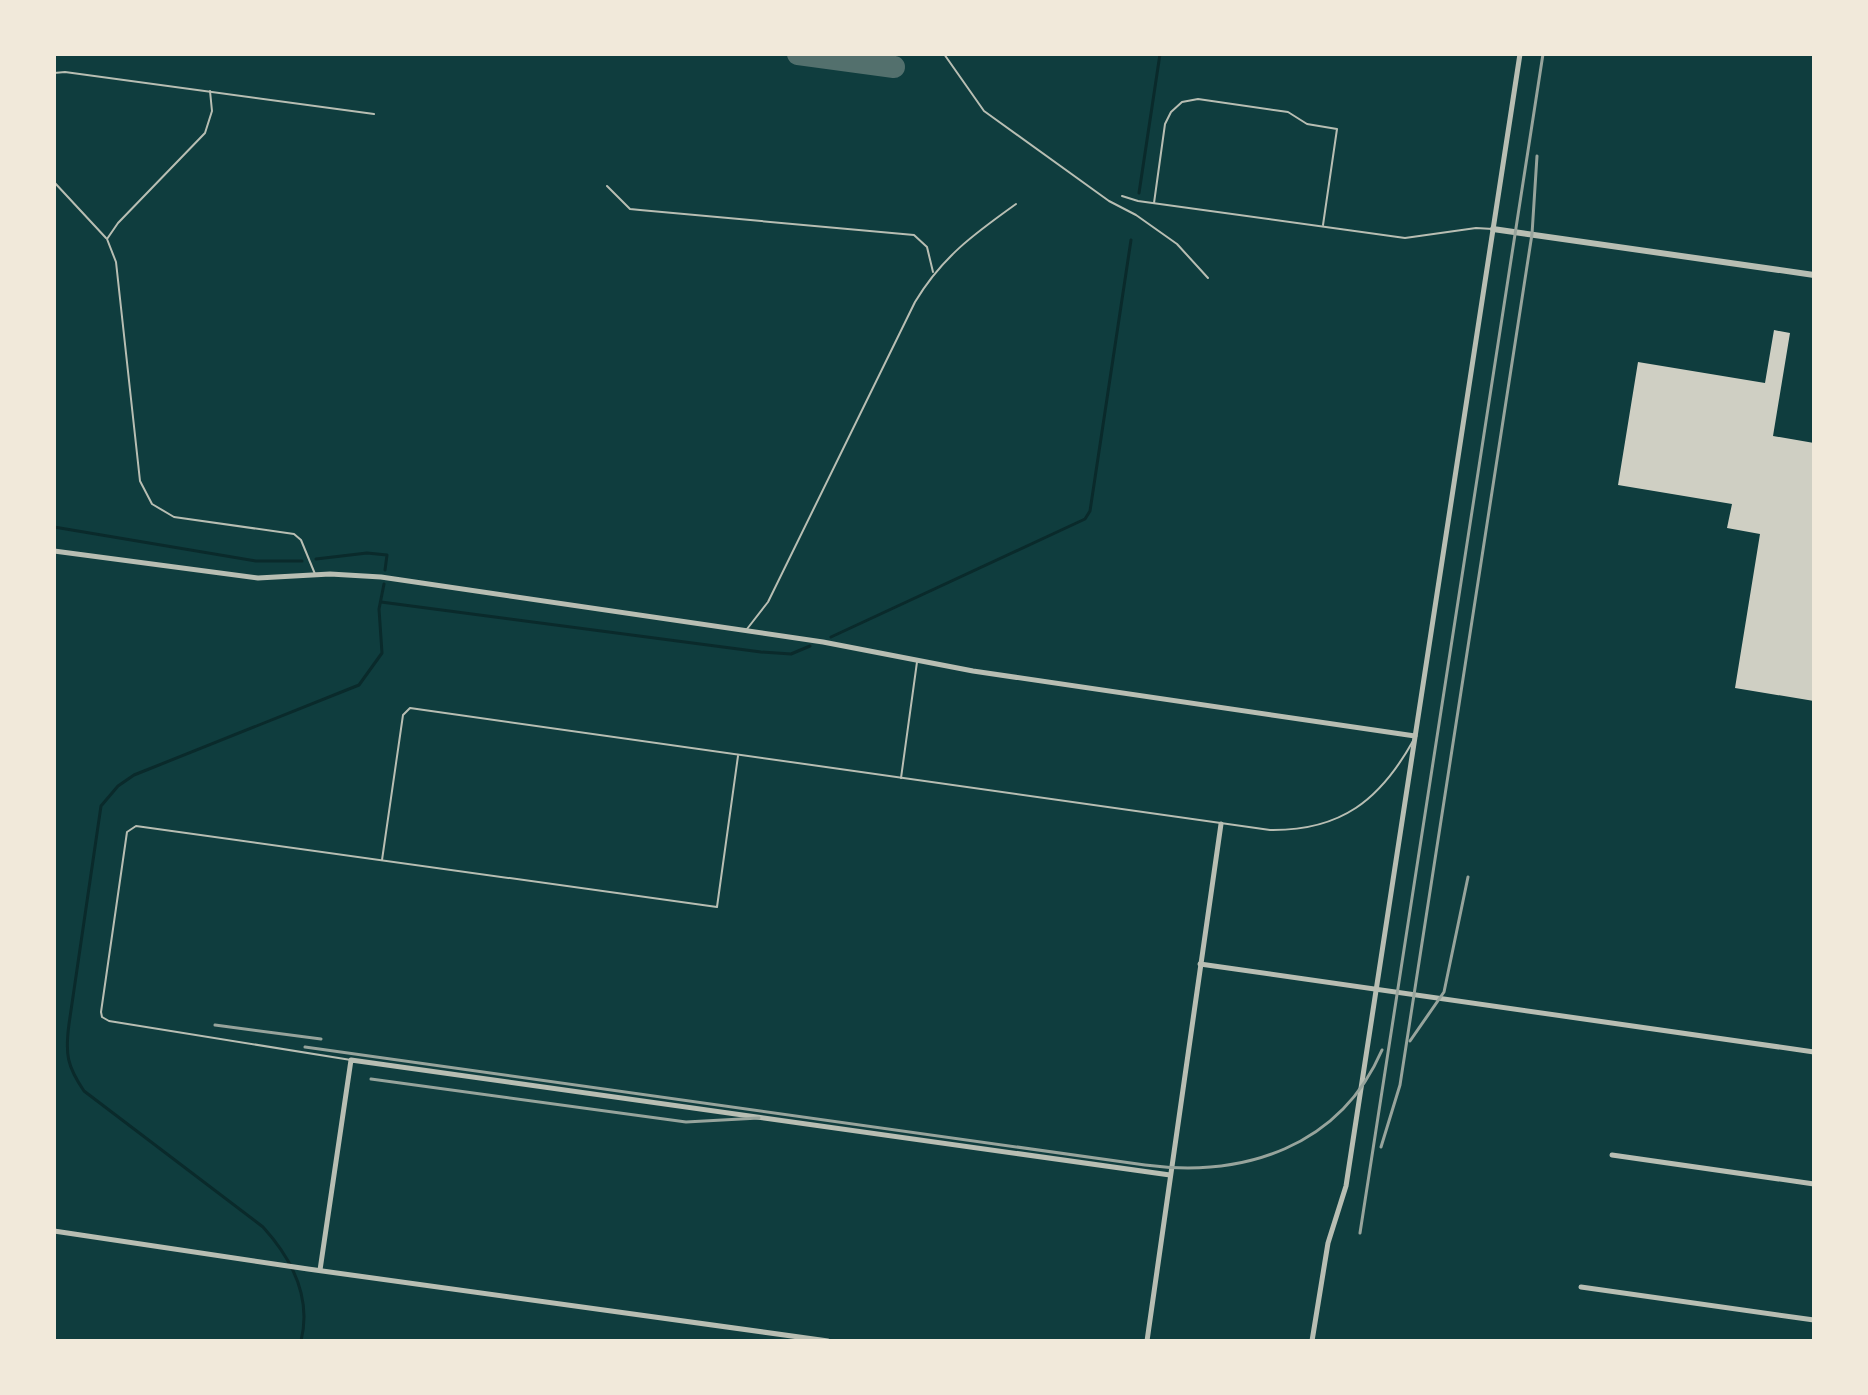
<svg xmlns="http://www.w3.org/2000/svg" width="1868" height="1395" font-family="Cabin,sans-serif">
<rect width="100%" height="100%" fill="#0f3d3e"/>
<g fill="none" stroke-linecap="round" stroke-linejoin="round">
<g stroke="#0a2a2b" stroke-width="3">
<polyline points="1139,193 1160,54"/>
<polyline points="54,527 256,561 302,561"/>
<polyline points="316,559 367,553 387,555 385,570"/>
<polyline points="381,602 761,652 791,654 810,646"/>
<polyline points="831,637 1085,519 1090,511 1131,240"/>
<path d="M301 1341C312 1297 292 1259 263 1227L84 1091C67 1066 65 1054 69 1024L101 806 118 786 134 775 359 685 382 653 379 609 384 584"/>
</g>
<polyline stroke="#53706d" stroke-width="22" points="798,54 894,67"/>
</g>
<polygon fill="#cfcfc3" points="1774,330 1790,333 1773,436 1814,443 1814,701 1735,688 1760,534 1727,528 1732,504 1618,485 1638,362 1765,383"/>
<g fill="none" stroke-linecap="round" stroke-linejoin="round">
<g stroke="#b8beb3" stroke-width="2">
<polyline points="944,54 984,111 1109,201 1136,215 1177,244 1208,278"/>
<polyline points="54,73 65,72 374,114"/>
<polyline points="210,91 212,111 205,133 118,223 107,239 116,262 140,481 152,504 174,517 294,534 301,540 315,574"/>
<polyline points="54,182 106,238"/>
<polyline points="607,186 630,209 640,210 914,235 927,247 933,272"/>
<polyline points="1122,196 1138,201 1405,238 1476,228 1493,229"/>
<polyline points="1154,203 1165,124 1171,112 1182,102 1198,99 1288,112 1307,124 1337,129 1323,225"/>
<path d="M747 629 768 602 915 302C942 257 974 234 1016 204"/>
<polyline points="901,778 917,662"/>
<path d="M382 860 403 715 410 708 1270 830C1341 831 1380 800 1413 741"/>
<polyline points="351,1060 109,1021 102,1017 101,1012 127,832 136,826 717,907 738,756"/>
</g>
<g stroke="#b8beb3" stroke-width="5">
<polyline points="54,551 258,578 330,574 381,577 823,642 973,671 1415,736"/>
<polyline points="1200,964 1814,1052"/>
<polyline points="1612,1155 1814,1184"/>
<polyline points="54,1231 308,1269 828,1341"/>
<polyline points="320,1270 351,1060 1170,1175"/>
<polyline points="1581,1287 1814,1320"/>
<polyline points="1147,1341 1221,824"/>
<polyline points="1312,1341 1328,1243 1346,1186 1520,54"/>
</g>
<polyline stroke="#b8beb3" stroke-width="6" points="1493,229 1814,275"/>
<g stroke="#97a49c" stroke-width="3">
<polyline points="215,1025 321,1039"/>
<polyline points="1410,1041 1444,992 1468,877"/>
<path d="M305 1047 1145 1165C1244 1178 1340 1147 1382 1050"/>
<polyline points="371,1079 686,1122 759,1118"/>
<polyline points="1381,1147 1400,1085 1532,234 1537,156"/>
<polyline points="1360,1233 1543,54"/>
</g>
</g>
<rect width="1868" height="1395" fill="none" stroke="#f1e9da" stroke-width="112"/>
</svg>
